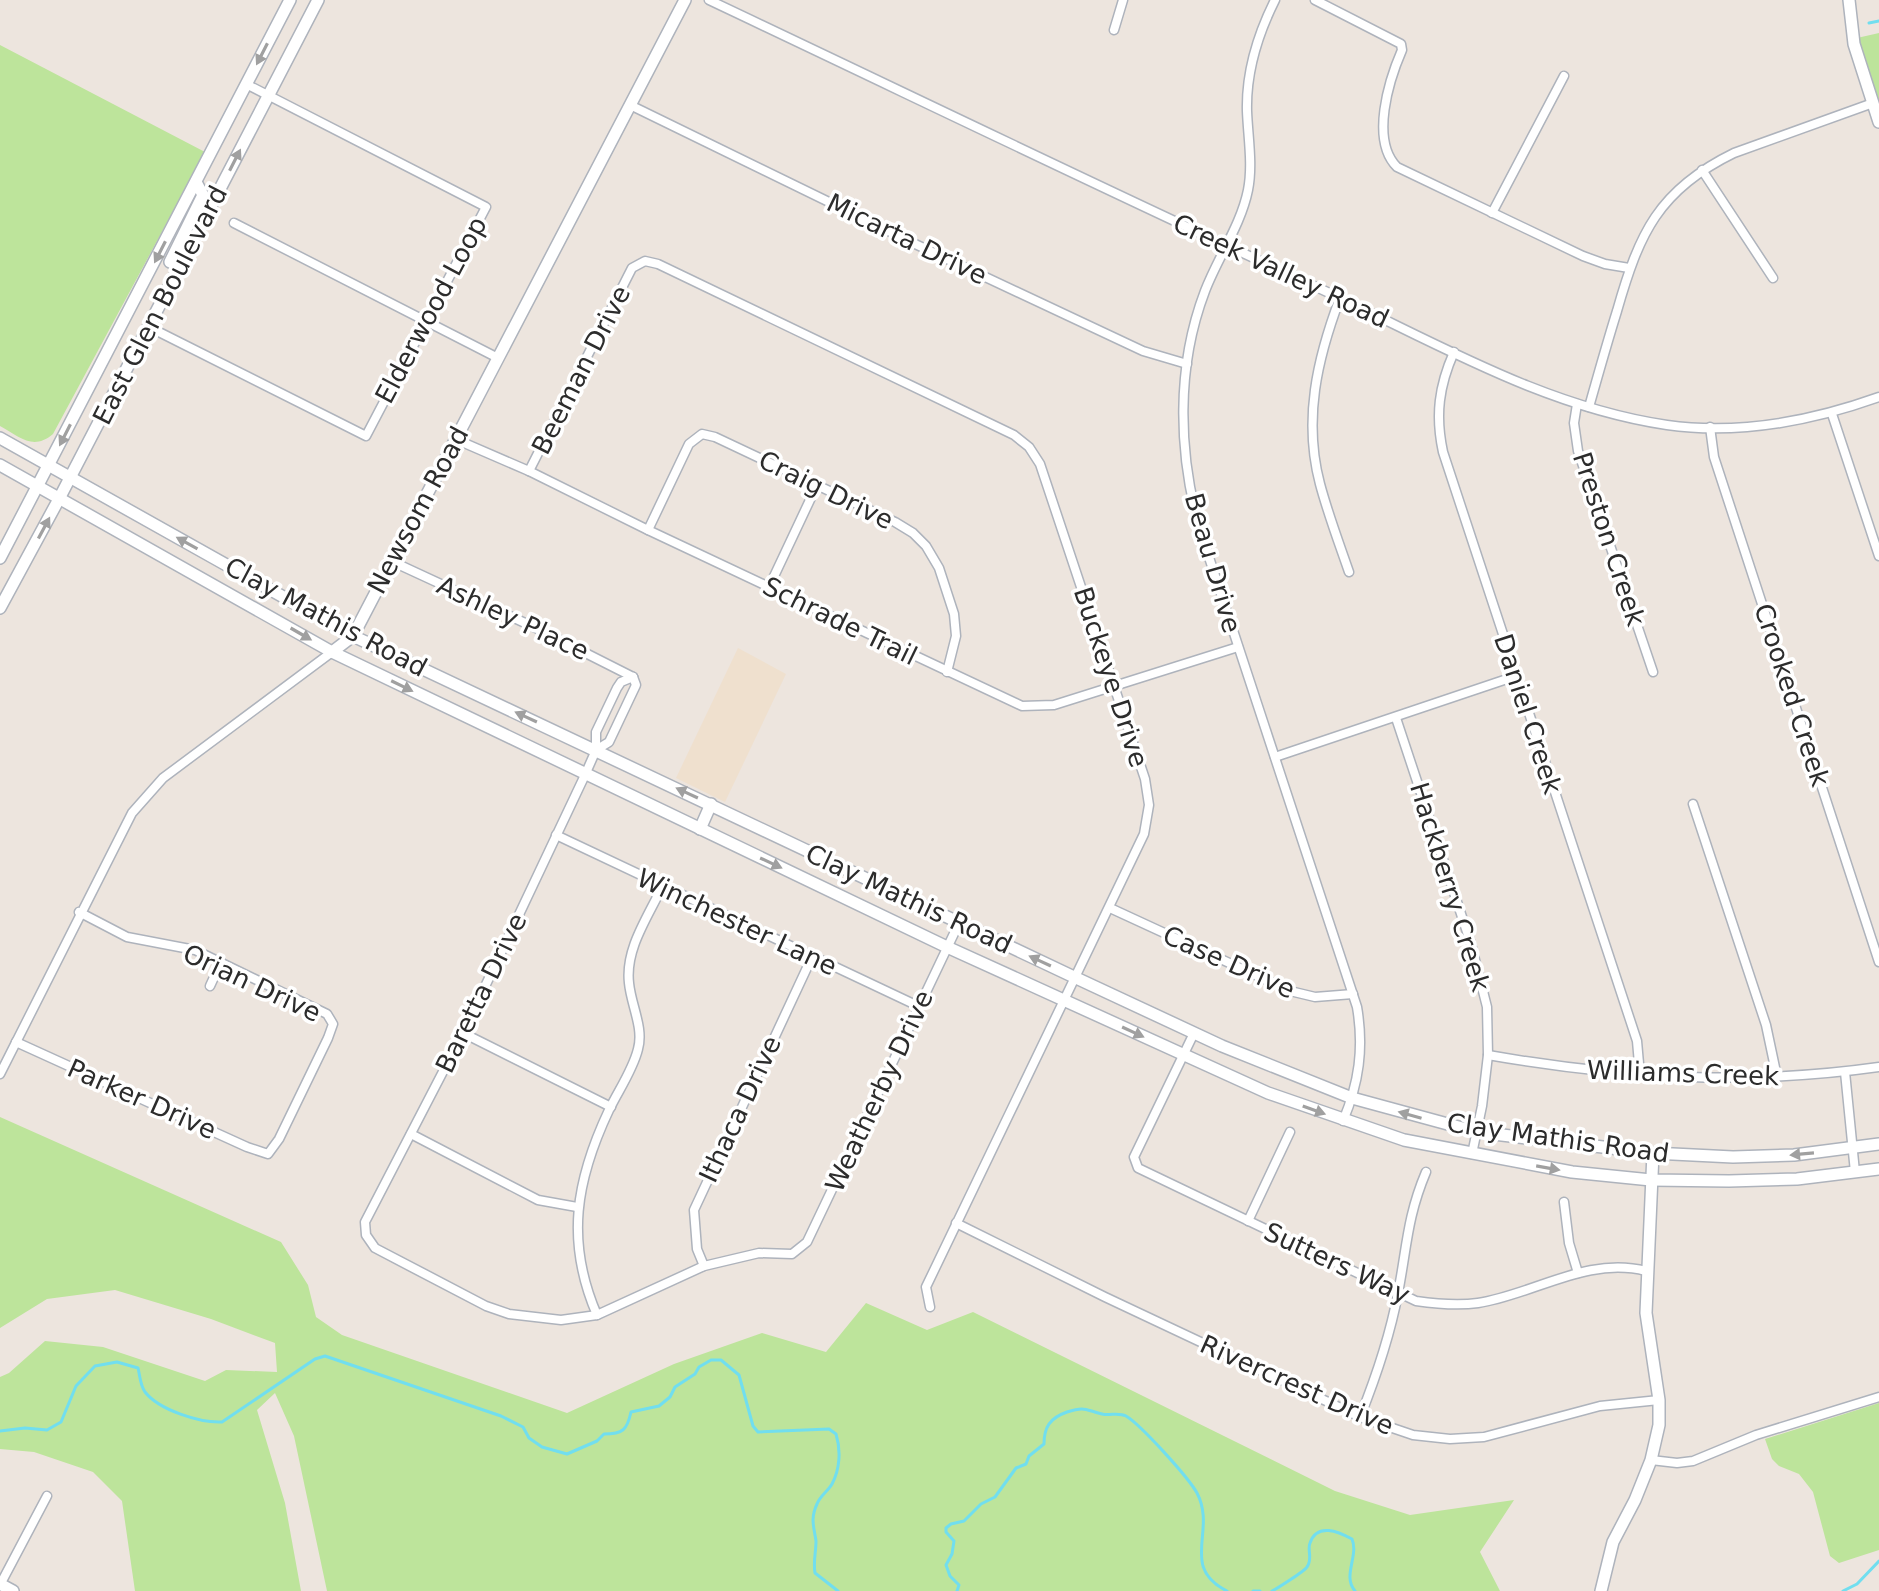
<svg xmlns="http://www.w3.org/2000/svg" width="1879" height="1591" font-family="'DejaVu Sans',sans-serif">
<rect width="100%" height="100%" fill="#ede5de"/>
<polygon fill="#efe0ce" points="738,648 786,674 725,802 676,778"/>
<g fill="#bde49b">
<polygon points="1879,33 1879,105 1857,38"/>
<path d="M0 45 205 152 53 434C33 451 20 437 0 426Z"/>
<polygon points="0,1117 281,1242 308,1285 316,1317 342,1335 567,1413 674,1364 762,1333 826,1352 866,1303 927,1330 973,1312 1335,1491 1410,1515 1514,1500 1480,1552 1500,1591 327,1591 294,1436 275,1393 257,1410 285,1503 301,1591 135,1591 122,1501 93,1472 34,1452 0,1449 0,1377 9,1373 45,1341 103,1347 205,1381 226,1370 277,1372 275,1343 211,1319 115,1290 47,1299 0,1328"/>
<polygon points="1879,1403 1879,1550 1839,1563 1830,1556 1813,1492 1799,1474 1779,1466 1772,1459 1765,1439"/>
</g>
<g fill="none" stroke-linecap="round" stroke-linejoin="round">
<g stroke="#71deef" stroke-width="3">
<polyline points="1869,23 1879,21"/>
<path d="M0 1431 25 1428 47 1430 61 1422 76 1386 95 1366 117 1362 138 1368C140 1376 140 1385 145 1392 159 1410 200 1423 222 1422L315 1359 325 1356 501 1416 523 1427 529 1438 542 1447 567 1454 597 1441 604 1434C623 1434 627 1430 631 1412L659 1406 670 1397 675 1387 695 1374 699 1367 711 1360H721L739 1375 753 1426 758 1432 829 1429 836 1434C841 1450 840 1469 832 1484 828 1491 820 1496 817 1504 810 1519 814 1527 816 1541 816 1552 813 1562 815 1573L838 1591"/>
<path d="M957 1591 959 1585 950 1576 946 1565 952 1554 954 1541 946 1532V1528L951 1524 964 1521 981 1504 995 1497 1016 1468 1026 1464 1029 1456 1044 1444C1044 1427 1050 1418 1067 1412 1086 1406 1085 1410 1102 1414 1110 1416 1118 1412 1126 1416 1141 1425 1188 1477 1197 1493 1217 1531 1179 1567 1227 1591"/>
<polyline points="1253,1591 1260,1591"/>
<path d="M1272 1591C1276 1589 1305 1571 1307 1567 1313 1559 1307 1550 1310 1543 1317 1522 1339 1532 1352 1539 1359 1556 1342 1576 1355 1591"/>
<polyline points="1843,1591 1857,1584 1879,1561"/>
</g>
<g stroke="#aeb3bc" stroke-width="11">
<g id="street">
<path d="M709 0C914 97 1118 196 1325 291 1435 342 1544 407 1667 425 1738 435 1812 421 1879 397"/>
<path d="M1275 0C1258 34 1246 72 1247 111 1248 137 1253 165 1248 190 1241 225 1218 257 1205 291 1176 367 1178 452 1200 530L1357 1007C1364 1048 1359 1083 1343 1121"/>
<path d="M1315 0 1401 44 1402 50C1389 80 1370 140 1397 167L1583 256 1605 264 1629 268"/>
<polyline points="1114,30 1123,0"/>
<polyline points="630,105 913,243 1143,351 1187,364"/>
<polyline points="1702,170 1773,278"/>
<polyline points="1492,213 1564,76"/>
<polyline points="234,223 498,358"/>
<path d="M1340 298C1317 359 1303 420 1320 484 1328 514 1339 543 1349 572"/>
<polyline points="149,327 366,436 486,207 246,84"/>
<path d="M1454 352C1439 386 1435 415 1443 452L1637 1041 1640 1075"/>
<polyline points="1577,404 1574,423 1578,451 1653,672"/>
<path d="M1589 407C1598 375 1607 343 1617 311 1639 234 1658 190 1734 153L1873 103"/>
<polyline points="1832,414 1879,556"/>
<polyline points="1710,427 1714,457 1879,962"/>
<polyline points="455,439 529,471 648,530 1022,706 1054,705 1238,647"/>
<polyline points="529,471 632,268 645,261 658,264 1014,435 1029,447 1040,464 1145,779 1149,805 1144,834 926,1287 930,1307"/>
<polyline points="648,530 689,444 702,434 715,437 895,522 913,533 926,546 939,568 954,614 956,636 947,672"/>
<polyline points="391,561 538,629 633,677"/>
<polyline points="769,587 817,485"/>
<polyline points="633,677 621,682 617,688 596,732 596,750 585,775 463,1033 365,1222 366,1235 375,1248 486,1306 509,1314 561,1320 597,1315 704,1266 759,1253 792,1254 807,1242 959,923"/>
<polyline points="1396,718 1471,944 1487,1007 1488,1055 1482,1106 1472,1154"/>
<polyline points="596,750 609,742 636,685 633,677"/>
<polyline points="1275,757 1516,676"/>
<polyline points="1693,804 1766,1025 1777,1077"/>
<polyline points="556,835 918,1006"/>
<polyline points="1110,908 1290,991 1315,997 1353,994"/>
<polyline points="210,986 221,962"/>
<polyline points="463,1033 611,1107"/>
<path d="M1194 1033 1134 1157 1138 1168 1416 1301C1437 1304 1457 1306 1478 1303 1535 1294 1587 1256 1646 1271"/>
<polyline points="16,1042 247,1147 268,1154 279,1139 328,1038 333,1024 327,1014 195,950 127,937 79,912"/>
<path d="M1488 1055C1620 1078 1745 1086 1879 1067"/>
<polyline points="1845,1072 1855,1172"/>
<polyline points="0,1074 132,813 163,778 332,652"/>
<polyline points="411,1134 538,1200 577,1207"/>
<polyline points="1564,1202 1569,1243 1578,1273"/>
<polyline points="1248,1221 1290,1132"/>
<polyline points="956,1223 1105,1297 1360,1417 1413,1435 1450,1439 1484,1437 1600,1406 1659,1400"/>
<polyline points="704,1266 697,1249 694,1210 812,957"/>
<path d="M597 1315C565 1241 576 1180 609 1110 618 1091 633 1070 638 1049 644 1028 631 1005 629 983 625 949 648 917 662 887"/>
<path d="M1360 1417C1376 1377 1390 1336 1398 1293 1407 1247 1407 1217 1426 1172"/>
<polyline points="1651,1460 1677,1463 1693,1461 1756,1435 1879,1397"/>
<polyline points="0,1585 47,1496"/>
</g>
</g>
<g stroke="#aeb3bc" stroke-width="14">
<g id="secondary">
<polyline points="1849,0 1854,44 1879,122"/>
<polyline points="180,266 170,262 203,195 196,182"/>
<polyline points="0,438 353,636 1074,977 1222,1046 1352,1098 1477,1132 1653,1153 1733,1157 1794,1155 1879,1144"/>
<polyline points="0,465 332,652 947,947 1268,1093 1404,1140 1572,1172 1651,1180 1729,1181 1797,1179 1879,1169"/>
<polyline points="0,558 290,0"/>
<polyline points="0,608 60,497 318,0"/>
<polyline points="332,652 353,636 685,0"/>
<polyline points="700,829 711,804"/>
<polyline points="0,1584 13,1591"/>
<polyline points="1601,1591 1613,1542 1635,1500 1651,1460 1659,1425 1659,1400 1646,1313 1653,1153"/>
</g>
</g>
<use href="#street" stroke="#fff" stroke-width="8"/>
<use href="#secondary" stroke="#fff" stroke-width="11"/>
</g>
<defs><path id="oneway-solid" d="M-6-.8H1V-3.2L6.5 0L1 3.2V.8H-6Z" transform="scale(2)"/></defs>
<g fill="#a0a0a0">
<use href="#oneway-solid" transform="translate(262 54) rotate(117)"/>
<use href="#oneway-solid" transform="translate(235 160) rotate(-63)"/>
<use href="#oneway-solid" transform="translate(160 252) rotate(117)"/>
<use href="#oneway-solid" transform="translate(65 435) rotate(117)"/>
<use href="#oneway-solid" transform="translate(44 528) rotate(-62)"/>
<use href="#oneway-solid" transform="translate(187 543) rotate(-151)"/>
<use href="#oneway-solid" transform="translate(301 634) rotate(30)"/>
<use href="#oneway-solid" transform="translate(402 686) rotate(26)"/>
<use href="#oneway-solid" transform="translate(526 717) rotate(-155)"/>
<use href="#oneway-solid" transform="translate(687 793) rotate(-155)"/>
<use href="#oneway-solid" transform="translate(771 863) rotate(25)"/>
<use href="#oneway-solid" transform="translate(1040 961) rotate(-155)"/>
<use href="#oneway-solid" transform="translate(1133 1032) rotate(25)"/>
<use href="#oneway-solid" transform="translate(1314 1110) rotate(20)"/>
<use href="#oneway-solid" transform="translate(1410 1115) rotate(-164)"/>
<use href="#oneway-solid" transform="translate(1802 1154) rotate(175)"/>
<use href="#oneway-solid" transform="translate(1548 1168) rotate(10)"/>
</g>
<g text-anchor="middle" dominant-baseline="central" stroke-width="7" stroke-linejoin="round" paint-order="stroke">
<g font-size="26" fill="#2c2c2c" stroke="#fff">
<text transform="translate(907 239) rotate(26)">Micarta Drive</text>
<text transform="translate(1281 271) rotate(25)">Creek Valley Road</text>
<text transform="translate(160 305) rotate(-63)">East Glen Boulevard</text>
<text transform="translate(431 310) rotate(-62)">Elderwood Loop</text>
<text transform="translate(581 370) rotate(-63)">Beeman Drive</text>
<text transform="translate(826 490) rotate(26)">Craig Drive</text>
<text transform="translate(418 510) rotate(-62)">Newsom Road</text>
<text transform="translate(1609 539) rotate(72)">Preston Creek</text>
<text transform="translate(1213 563) rotate(74)">Beau Drive</text>
<text transform="translate(326 617) rotate(28)">Clay Mathis Road</text>
<text transform="translate(513 618) rotate(25)">Ashley Place</text>
<text transform="translate(840 621) rotate(26)">Schrade Trail</text>
<text transform="translate(1111 677) rotate(72)">Buckeye Drive</text>
<text transform="translate(1792 695) rotate(72)">Crooked Creek</text>
<text transform="translate(1528 714) rotate(72)">Daniel Creek</text>
<text transform="translate(1450 887) rotate(73)">Hackberry Creek</text>
<text transform="translate(909 899) rotate(25)">Clay Mathis Road</text>
<text transform="translate(737 922) rotate(25)">Winchester Lane</text>
<text transform="translate(1229 962) rotate(24)">Case Drive</text>
<text transform="translate(252 983) rotate(25)">Orian Drive</text>
<text transform="translate(481 993) rotate(-64)">Baretta Drive</text>
<text transform="translate(1683 1073) rotate(2)">Williams Creek</text>
<text transform="translate(879 1091) rotate(-65)">Weatherby Drive</text>
<text transform="translate(142 1099) rotate(24)">Parker Drive</text>
<text transform="translate(740 1109) rotate(-65)">Ithaca Drive</text>
<text transform="translate(1558 1138) rotate(8)">Clay Mathis Road</text>
<text transform="translate(1337 1263) rotate(25)">Sutters Way</text>
<text transform="translate(1297 1385) rotate(24)">Rivercrest Drive</text>
</g>
</g>
</svg>
